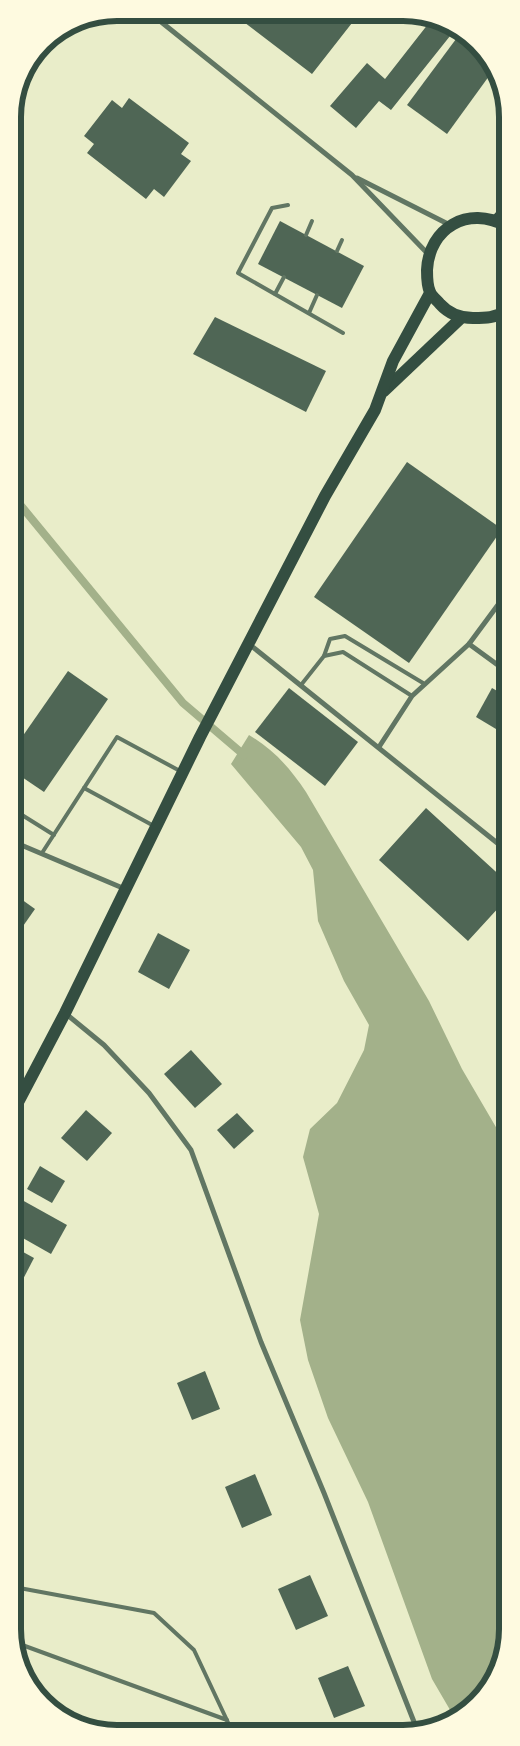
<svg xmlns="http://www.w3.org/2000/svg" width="520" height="1746" font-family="'Public Sans',sans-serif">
<rect width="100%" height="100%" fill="#e9edc9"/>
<path fill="#a3b18a" d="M249 735C274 750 290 768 306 792L429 1001 462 1069 507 1146V1636L481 1698 453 1715 432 1679 368 1502 328 1418 308 1360 300 1320 319 1214 303 1157 310 1129 337 1103 364 1050 369 1025 344 981 318 921 313 870 301 847 231 764Z"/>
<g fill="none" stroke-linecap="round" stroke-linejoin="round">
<polyline stroke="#a3b18a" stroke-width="8" points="13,496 183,703 244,755"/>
</g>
<g fill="#4f6655">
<polygon points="232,13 344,14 359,14 312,74"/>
<polygon points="432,19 454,31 391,110 379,101 356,128 330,106 367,63 385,79"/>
<polygon points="459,35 482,52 492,72 447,134 407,105"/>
<polygon points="129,98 189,143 181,154 191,161 164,197 154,189 146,199 87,153 94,144 84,136 112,100 122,108"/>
<polygon points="280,221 364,266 342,308 258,264"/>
<polygon points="215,317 326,371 306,412 193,354"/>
<polygon points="407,462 502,529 409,663 314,597"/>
<polygon points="68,671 108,699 44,792 13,771 13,750"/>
<polygon points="289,688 358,742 325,786 255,732"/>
<polygon points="492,688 506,696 506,735 476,717"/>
<polygon points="426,808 506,881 506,910 501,905 468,941 379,860"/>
<polygon points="14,894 35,909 14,939"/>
<polygon points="158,933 190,950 169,989 138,972"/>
<polygon points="191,1050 222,1084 195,1108 164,1074"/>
<polygon points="86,1110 112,1133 87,1161 61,1138"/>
<polygon points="237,1113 254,1131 234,1149 217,1130"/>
<polygon points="40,1166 65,1181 52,1203 27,1189"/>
<polygon points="22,1200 67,1225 51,1254 14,1233 14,1214"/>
<polygon points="14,1247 34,1258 20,1285 14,1282"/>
<polygon points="205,1371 220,1409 192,1420 177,1383"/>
<polygon points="255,1474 272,1515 242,1528 225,1487"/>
<polygon points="14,1518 19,1519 15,1545 14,1545"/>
<polygon points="310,1575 328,1616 296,1630 278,1589"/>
<polygon points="348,1666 365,1706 334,1718 318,1678"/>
</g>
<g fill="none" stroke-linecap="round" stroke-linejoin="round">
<g stroke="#617663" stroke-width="4">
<polyline points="288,205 272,208 238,273 343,333"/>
<polyline points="306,235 312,221"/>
<polyline points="337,251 342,240"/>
<polyline points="275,294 284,277"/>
<polyline points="309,313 317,295"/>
<polyline points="324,656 343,652 412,696"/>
<polyline points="301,685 324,656 330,639 345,636 423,683"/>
<polyline points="84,788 154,826"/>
<polyline points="14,810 54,835"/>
<polyline points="42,853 117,737 180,771"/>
<polyline points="14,1587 154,1613 194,1650 232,1731"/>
<polyline points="14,1642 227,1720"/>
</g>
<g stroke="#617663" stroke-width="5">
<polyline points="150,13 352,175 428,254"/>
<polyline points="357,178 450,225"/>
<polyline points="249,644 506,850"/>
<polyline points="469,644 506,671"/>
<polyline points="379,747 412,696 469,644 506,594"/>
<polyline points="14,842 125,889"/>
<polyline points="65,1013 104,1045 149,1093 191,1150 261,1342 324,1493 418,1732"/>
</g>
<g stroke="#344e41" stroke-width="12">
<polyline points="496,221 506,210"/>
<path d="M506 226C468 205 429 228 427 270 427 276 427 286 430 292 431 296 437 300 440 304 449 314 460 318 473 318 486 318 495 318 506 311"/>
<polyline points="384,391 461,318"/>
<polyline points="14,1110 65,1013 200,737 325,496 375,410 393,361 430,293"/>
</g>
</g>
<path d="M0 0H520V1746H0ZM117 21H403A96 96 0 0 1 499 117V1629A96 96 0 0 1 403 1725H117A96 96 0 0 1 21 1629V117A96 96 0 0 1 117 21Z" fill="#fefae0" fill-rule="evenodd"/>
<path fill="none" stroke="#344e41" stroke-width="6" d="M117 21H403A96 96 0 0 1 499 117V1629A96 96 0 0 1 403 1725H117A96 96 0 0 1 21 1629V117A96 96 0 0 1 117 21Z"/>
</svg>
